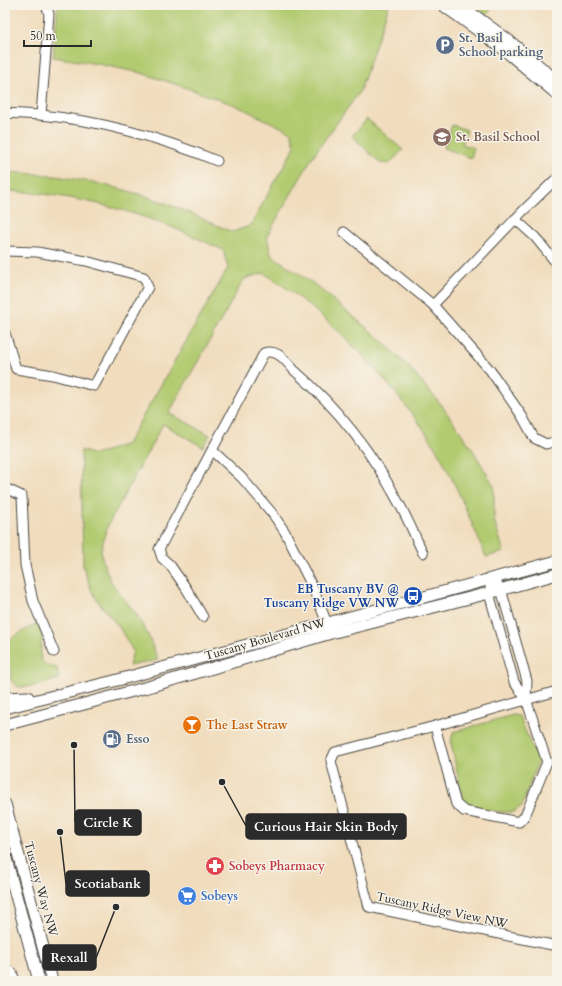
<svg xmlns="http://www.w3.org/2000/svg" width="562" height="986" font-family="Cardo,serif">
<rect width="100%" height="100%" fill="#f7f3e8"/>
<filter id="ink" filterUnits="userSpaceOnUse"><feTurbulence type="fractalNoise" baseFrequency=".025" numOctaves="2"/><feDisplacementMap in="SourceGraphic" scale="8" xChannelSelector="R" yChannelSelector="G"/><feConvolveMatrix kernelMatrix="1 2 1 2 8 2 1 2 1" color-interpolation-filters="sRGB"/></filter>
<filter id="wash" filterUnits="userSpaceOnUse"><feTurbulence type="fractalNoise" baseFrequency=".012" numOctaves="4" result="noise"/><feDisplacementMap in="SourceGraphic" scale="16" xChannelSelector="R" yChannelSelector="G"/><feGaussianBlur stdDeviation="0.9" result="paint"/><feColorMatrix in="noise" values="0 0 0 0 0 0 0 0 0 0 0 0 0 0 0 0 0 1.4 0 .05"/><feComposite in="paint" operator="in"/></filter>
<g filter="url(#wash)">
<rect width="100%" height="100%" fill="#f1ddbd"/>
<g fill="#b2cb71" stroke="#6e7b4e">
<path d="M58 5H389L360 91 313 156 267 236 271 255 314 284 380 339 407 365 442 406 471 447 494 486V520L504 552 486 557C471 521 456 484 437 450 428 434 416 419 405 405 365 354 319 308 264 273L244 279 169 413 210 435 203 447 163 424 108 525 101 549 103 562 111 582 136 614 148 635 158 660 129 666 133 651 119 627 99 603 91 589 83 566 81 450 94 455 127 444 228 268 223 250C203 241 184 232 164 224 113 205 59 193 5 191V172C62 174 119 185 173 206 193 214 212 223 232 232L250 226 295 146 291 132 235 105 181 86 141 73 98 64 53 57Z"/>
<polygon points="472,5 494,5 487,15"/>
<polygon points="367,119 403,150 389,164 380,163 352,136"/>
<polygon points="452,125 467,130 462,144 474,148 471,158 444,148"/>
<path d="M37 623C40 628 43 633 42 639 41 655 35 664 57 668L59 679 34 686 18 687 9 679 13 672 5 668V642Z"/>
<polygon points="513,715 519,716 538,761 522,806 513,812 499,812 469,807 463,802 451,743 453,732"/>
</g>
</g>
<g filter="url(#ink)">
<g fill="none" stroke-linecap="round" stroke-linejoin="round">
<g stroke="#494641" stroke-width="11">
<g id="minor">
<polyline points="5,113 41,115 49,14 46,5"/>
<path d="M41 115C101 121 162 138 217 161"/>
<polyline points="557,178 523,211 433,305 490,370 522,416 534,438 546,444 557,441"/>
<polyline points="515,219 535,237 557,264"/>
<polyline points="344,232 433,305"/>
<polyline points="5,251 37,252 86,261 144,277 148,287 94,386 53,375 16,369 5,333"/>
<polyline points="212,450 242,478 272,513 285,532 312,586 329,628"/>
<polyline points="5,488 22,496 25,565 33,601 54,652"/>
<polyline points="498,585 501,589 527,681 526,699"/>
<path d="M203 617 186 588 170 565 162 558 159 549 264 353C278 348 286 362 295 371 339 409 374 455 401 507 409 522 416 538 423 553"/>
<polyline points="557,691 435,726 335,752 331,761 369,907 557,946"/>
<polyline points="435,726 456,804 464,811 519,822 525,816 547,762 526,699 514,682 489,593 492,578"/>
<polyline points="5,969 12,972 15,981"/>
</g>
</g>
<g stroke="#494641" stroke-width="13">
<g id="tertiary">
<polyline points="443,5 501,47 557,94"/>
<polyline points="460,5 508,40 557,81"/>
<polyline points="5,698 28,697"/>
<polyline points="5,708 114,681 557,561"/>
<polyline points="5,725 148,687 331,633 489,593 557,574"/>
<polyline points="5,804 52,981"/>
<polyline points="5,855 39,981"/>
</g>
</g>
<use href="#minor" stroke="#fff" stroke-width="9"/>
<use href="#tertiary" stroke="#fff" stroke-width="11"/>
</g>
</g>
<defs>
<g id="parking-disc" transform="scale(1)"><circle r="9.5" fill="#5c6f8a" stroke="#f7f3e8"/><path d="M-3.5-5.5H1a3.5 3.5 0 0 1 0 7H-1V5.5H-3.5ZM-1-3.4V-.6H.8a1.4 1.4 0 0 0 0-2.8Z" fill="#fff"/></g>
<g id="school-disc" transform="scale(1)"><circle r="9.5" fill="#8d6e63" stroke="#f7f3e8"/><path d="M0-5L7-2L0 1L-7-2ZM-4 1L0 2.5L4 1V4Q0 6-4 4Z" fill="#fff"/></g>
<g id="bus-disc" transform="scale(1)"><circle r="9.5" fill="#1a4fb4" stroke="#f7f3e8"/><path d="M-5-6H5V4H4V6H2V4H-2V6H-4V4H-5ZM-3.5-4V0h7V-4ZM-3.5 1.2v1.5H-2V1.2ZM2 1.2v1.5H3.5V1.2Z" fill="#fff"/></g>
<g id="bar-disc" transform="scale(1)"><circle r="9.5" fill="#e8710a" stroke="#f7f3e8"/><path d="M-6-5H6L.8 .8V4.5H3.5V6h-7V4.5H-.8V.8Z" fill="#fff"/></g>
<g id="fuel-disc" transform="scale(1)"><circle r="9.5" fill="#5c6f8a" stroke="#f7f3e8"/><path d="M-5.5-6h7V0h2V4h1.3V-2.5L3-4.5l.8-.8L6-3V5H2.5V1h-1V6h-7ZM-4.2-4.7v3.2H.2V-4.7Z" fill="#fff"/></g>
<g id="pharmacy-disc" transform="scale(1)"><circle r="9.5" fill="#e0444e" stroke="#f7f3e8"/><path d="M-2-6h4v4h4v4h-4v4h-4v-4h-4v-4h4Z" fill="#fff"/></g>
<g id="supermarket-disc" transform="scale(1)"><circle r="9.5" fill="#3f7fe0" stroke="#f7f3e8"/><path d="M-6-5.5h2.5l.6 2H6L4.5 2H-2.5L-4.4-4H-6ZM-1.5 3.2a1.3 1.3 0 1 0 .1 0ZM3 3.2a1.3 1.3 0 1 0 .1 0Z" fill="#fff"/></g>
</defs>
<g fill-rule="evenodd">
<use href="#parking-disc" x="445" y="45"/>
<use href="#school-disc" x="442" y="137"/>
<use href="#bus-disc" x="413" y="596"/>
<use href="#bar-disc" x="192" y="725"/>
<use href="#fuel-disc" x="112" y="739"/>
<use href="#pharmacy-disc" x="215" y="866"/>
<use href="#supermarket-disc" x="187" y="896"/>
</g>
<g text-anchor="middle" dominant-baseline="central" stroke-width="3" stroke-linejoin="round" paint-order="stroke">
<g font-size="12" font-weight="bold" fill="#4e5e75" stroke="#f7f3e8" text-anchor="start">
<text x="459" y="38">St. Basil<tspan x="459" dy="14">School parking</tspan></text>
<text x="126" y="739">Esso</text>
</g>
<g font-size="12" font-weight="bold" fill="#785e54" stroke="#f7f3e8" text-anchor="start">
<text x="456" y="137">St. Basil School</text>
</g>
<g font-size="12" font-weight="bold" fill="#164399" stroke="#f7f3e8" text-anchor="end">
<text x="399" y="589">EB Tuscany BV @<tspan x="399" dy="14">Tuscany Ridge VW NW</tspan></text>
</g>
<g font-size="12" fill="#2b2b2b" stroke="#f7f3e8">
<text transform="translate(265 639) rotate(-16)">Tuscany Boulevard NW</text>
<text transform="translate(41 889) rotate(75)">Tuscany Way NW</text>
<text transform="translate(442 910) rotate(12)">Tuscany Ridge View NW</text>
</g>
<g font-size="12" font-weight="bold" fill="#c56008" stroke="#f7f3e8" text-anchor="start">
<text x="206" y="725">The Last Straw</text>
</g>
<g font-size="12" font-weight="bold" fill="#be3a42" stroke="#f7f3e8" text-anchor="start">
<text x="229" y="866">Sobeys Pharmacy</text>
</g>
<g font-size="12" font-weight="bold" fill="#366cbe" stroke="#f7f3e8" text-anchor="start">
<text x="201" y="896">Sobeys</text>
</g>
</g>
<path fill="none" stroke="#2b2b2b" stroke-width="1.5" d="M74 745L75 822M222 782L246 826M60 832L66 884M116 907L96 958"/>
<g fill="#2b2b2b" stroke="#f7f3e8" stroke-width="1.5">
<circle cx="74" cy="745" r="4"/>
<circle cx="222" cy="782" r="4"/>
<circle cx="60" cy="832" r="4"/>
<circle cx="116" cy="907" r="4"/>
</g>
<g fill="#2b2b2b" stroke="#2b2b2b" stroke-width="1.5">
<rect x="75" y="810" width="66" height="25" rx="4"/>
<rect x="246" y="814" width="160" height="25" rx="4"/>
<rect x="66" y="871" width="83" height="25" rx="4"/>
<rect x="43" y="945" width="53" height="25" rx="4"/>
</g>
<g font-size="13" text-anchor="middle" font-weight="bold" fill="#fff">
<text x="108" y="827">Circle K</text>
<text x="326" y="831">Curious Hair Skin Body</text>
<text x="108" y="888">Scotiabank</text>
<text x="69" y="962">Rexall</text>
</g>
<rect width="562" height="986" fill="none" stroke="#f7f3e8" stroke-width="20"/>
<path d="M24 40v6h67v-6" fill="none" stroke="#2b2b2b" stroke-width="2"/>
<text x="30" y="40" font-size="12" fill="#2b2b2b" stroke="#f7f3e8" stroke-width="3" paint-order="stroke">50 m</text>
</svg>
